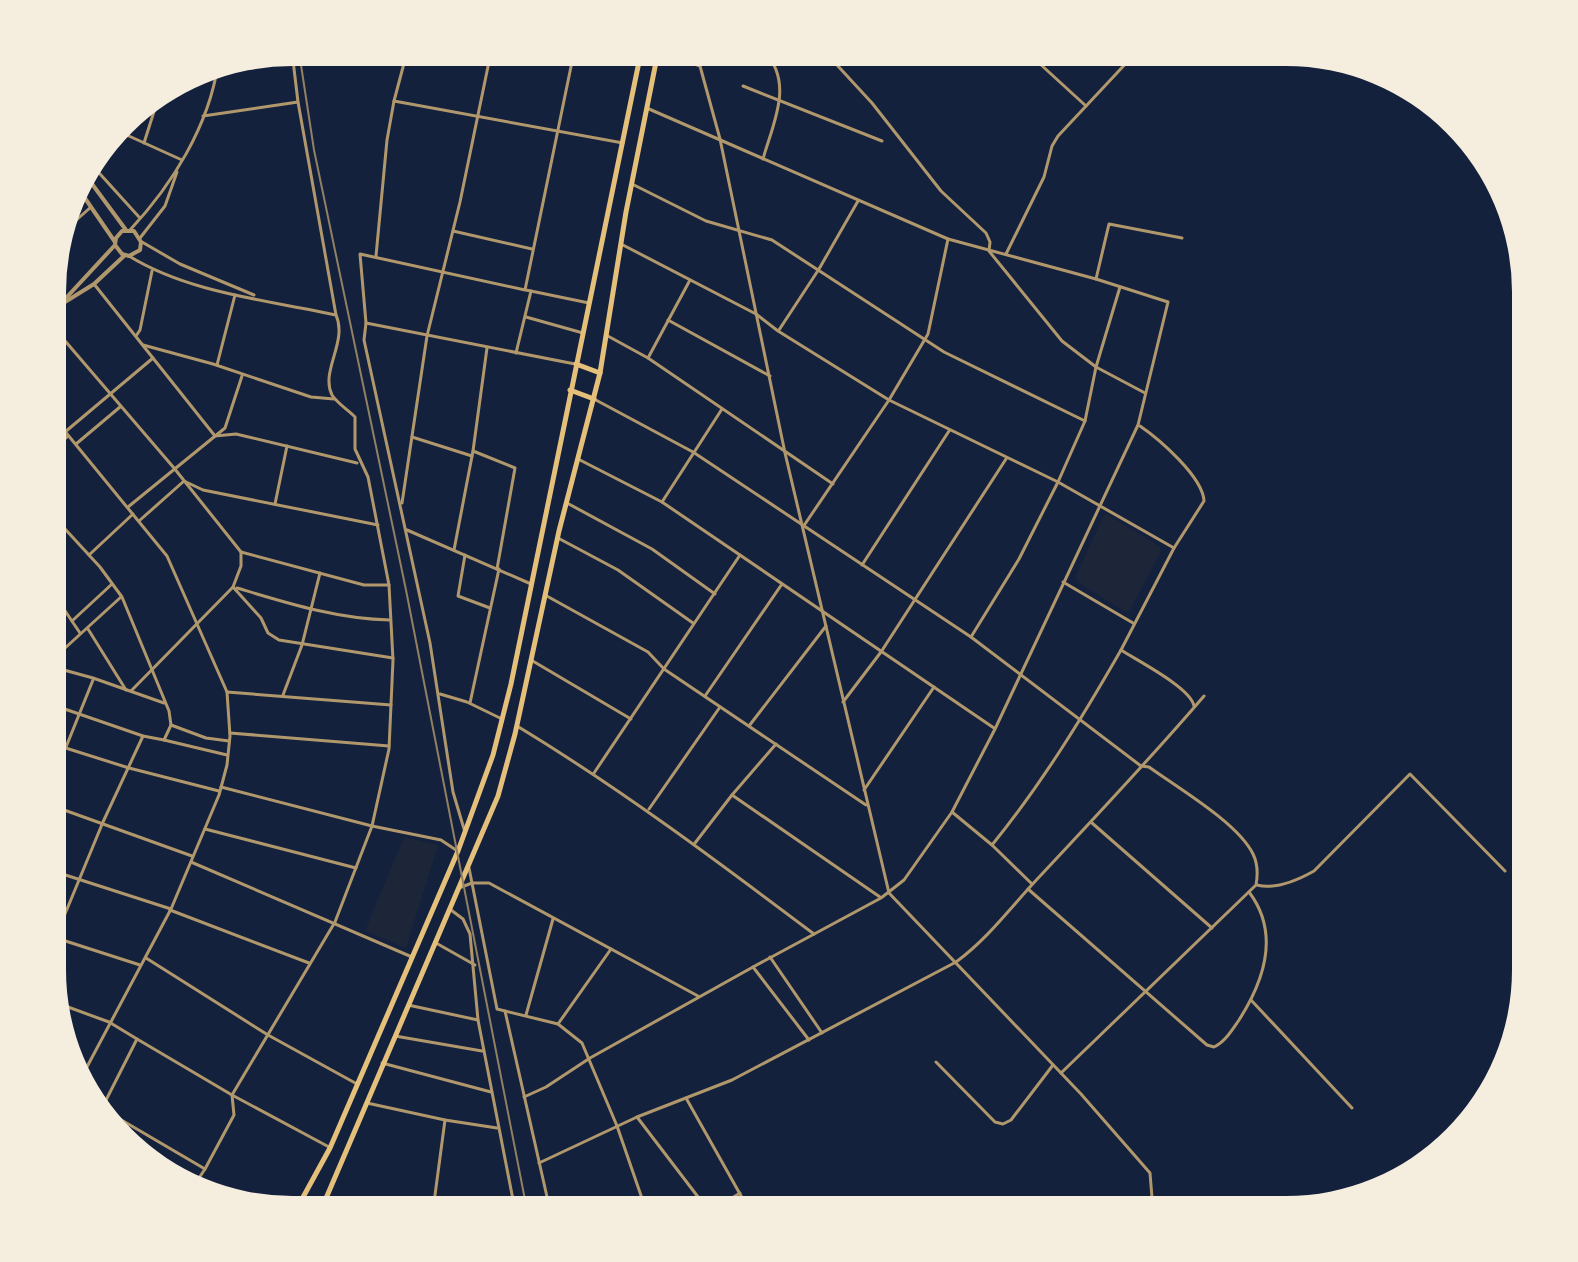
<svg xmlns="http://www.w3.org/2000/svg" width="1578" height="1262" font-family="'Open Sans',sans-serif">
<rect width="100%" height="100%" fill="#14213d"/>
<g fill="#1d2539">
<polygon points="1107,514 1160,547 1161,551 1130,610 1124,611 1078,582 1076,576 1104,515"/>
<polygon points="404,837 438,845 406,948 365,931"/>
</g>
<g fill="none" stroke-linecap="round" stroke-linejoin="round">
<g stroke="#b1986c" stroke-width="3">
<polyline points="407,52 394,101 623,143"/>
<polyline points="663,52 700,66 720,139 785,453 889,893 1081,1094 1150,1173 1153,1210"/>
<polyline points="825,52 872,103 941,191 986,233 990,242 989,251 1062,341 1096,367 1145,393"/>
<polyline points="1027,52 1086,106"/>
<polyline points="700,66 706,52"/>
<polyline points="743,86 882,141"/>
<polyline points="203,116 298,102"/>
<polyline points="120,132 182,160"/>
<polyline points="113,137 170,90"/>
<polyline points="144,143 157,102 155,99"/>
<path d="M763 159C773 123 794 84 765 52"/>
<polyline points="91,164 139,217"/>
<polyline points="634,185 706,221 772,240 944,352 1085,421"/>
<path d="M130 230C172 185 209 126 218 64"/>
<polyline points="64,231 91,207"/>
<polyline points="453,231 532,249"/>
<polyline points="140,238 165,206 177,172"/>
<polyline points="142,242 180,264 254,295"/>
<polyline points="621,244 756,314 778,331 889,400 1058,482 1174,548"/>
<polyline points="1006,254 1044,177 1052,146 1058,136 1130,59 1124,52"/>
<path d="M129 256C189 293 267 300 336 315"/>
<polyline points="376,256 387,140 394,101"/>
<polyline points="1096,279 1109,224 1182,238"/>
<polyline points="94,284 215,436 236,434 357,463"/>
<polyline points="526,290 589,303"/>
<polyline points="54,298 59,305"/>
<polyline points="526,317 583,333"/>
<polyline points="668,320 770,376"/>
<polyline points="366,323 575,364"/>
<polyline points="54,328 174,468 241,552 241,566 233,587 131,691"/>
<polyline points="779,330 819,269 858,201"/>
<polyline points="606,335 648,358 833,484"/>
<polyline points="136,336 140,330 152,271"/>
<polyline points="143,345 213,364 311,397 334,399"/>
<polyline points="516,353 531,291"/>
<polyline points="648,358 690,280"/>
<polyline points="217,365 235,295"/>
<path d="M594 399 693 452 971 637 1141 766 1149 767C1178 788 1238 823 1253 854 1258 864 1258 874 1256 885L1061 1073"/>
<polyline points="54,418 167,556 227,692 230,736 227,765 219,795 171,909 80,1080"/>
<polyline points="65,432 153,358"/>
<polyline points="412,437 472,456"/>
<polyline points="76,444 120,407"/>
<polyline points="54,448 68,436"/>
<polyline points="473,451 515,468 497,569"/>
<polyline points="578,459 662,502 994,728"/>
<polyline points="662,502 722,409"/>
<polyline points="402,503 427,336 460,202 491,52"/>
<polyline points="567,503 652,549 715,594"/>
<polyline points="275,504 287,446"/>
<polyline points="128,507 225,428 242,376"/>
<polyline points="54,517 100,567 122,597 169,711 171,725"/>
<polyline points="139,521 184,481 203,490 378,525"/>
<polyline points="805,524 889,400 928,334 948,239"/>
<polyline points="407,530 531,584"/>
<polyline points="558,538 618,570 693,623"/>
<polyline points="454,550 473,451 487,348"/>
<polyline points="241,552 364,585 389,585"/>
<polyline points="89,555 133,514"/>
<polyline points="465,555 458,596 490,608"/>
<polyline points="862,565 949,431"/>
<polyline points="1063,582 1133,623"/>
<polyline points="233,587 261,618 268,633 279,640 393,658"/>
<path d="M237 588C287 603 337 619 390 620"/>
<polyline points="53,593 80,633"/>
<polyline points="545,595 648,652 664,669 866,805"/>
<polyline points="72,621 112,584"/>
<polyline points="88,629 126,690"/>
<polyline points="971,637 1019,559 1058,482 1085,421 1096,367 1120,287"/>
<path d="M1121 650 1174 548 1204 501C1203 477 1159 439 1140 426"/>
<polyline points="53,659 121,597"/>
<polyline points="531,660 631,719"/>
<polyline points="53,667 93,678 164,703"/>
<polyline points="227,692 391,705"/>
<polyline points="440,694 467,702 502,719"/>
<polyline points="283,695 302,645 320,573"/>
<polyline points="705,696 782,584"/>
<polyline points="843,702 881,652 1006,459"/>
<polyline points="470,703 499,569"/>
<polyline points="53,705 143,736 164,740 171,725"/>
<polyline points="171,725 206,738 229,741"/>
<path d="M517 726C621 789 717 861 814 934"/>
<polyline points="749,726 826,626"/>
<polyline points="230,733 389,746"/>
<polyline points="164,740 227,755"/>
<polyline points="53,744 129,768 219,791"/>
<polyline points="66,747 93,680"/>
<polyline points="594,773 740,555"/>
<polyline points="221,787 372,826 441,840 456,850"/>
<polyline points="864,790 934,687"/>
<polyline points="732,795 880,897"/>
<polyline points="53,806 192,856"/>
<polyline points="649,809 720,707"/>
<path d="M952 812 992 845C1041 785 1082 718 1121 650 1138 661 1191 688 1194 706"/>
<polyline points="1092,823 1212,928"/>
<polyline points="205,829 356,868"/>
<polyline points="464,829 453,792 430,643 364,340 366,323 360,254 525,290 574,52"/>
<polyline points="695,843 732,795 776,744"/>
<polyline points="992,845 1032,884"/>
<polyline points="191,862 412,957"/>
<polyline points="469,868 497,1009 558,1024 582,1043 617,1126 646,1210"/>
<polyline points="53,871 171,909"/>
<path d="M1257 885C1276 890 1298 880 1314 871L1410 774 1505 871"/>
<polyline points="459,888 472,883 489,883 698,996"/>
<path d="M1028 889 1207 1045 1214 1047C1225 1042 1232 1030 1239 1020 1264 981 1280 933 1249 892"/>
<polyline points="170,910 309,963"/>
<polyline points="451,910 463,919 470,934 478,1020 515,1210"/>
<polyline points="53,937 140,965"/>
<polyline points="53,943 103,822 143,736"/>
<polyline points="436,943 475,965"/>
<polyline points="770,957 822,1033"/>
<polyline points="146,958 268,1035 357,1084"/>
<polyline points="753,967 809,1040"/>
<polyline points="1251,1000 1352,1108"/>
<polyline points="57,1003 109,1022 137,1039 102,1108"/>
<polyline points="408,1005 478,1020"/>
<polyline points="505,1011 550,1210"/>
<polyline points="526,1015 553,919"/>
<polyline points="558,1024 611,949"/>
<polyline points="395,1036 482,1051"/>
<polyline points="137,1039 232,1095 329,1147"/>
<polyline points="936,1062 995,1122 1003,1124 1011,1120 1053,1065"/>
<polyline points="382,1063 491,1092"/>
<polyline points="73,1064 84,1071"/>
<polyline points="524,1097 546,1087 590,1058 753,967 881,898 904,880 952,812 995,729 1138,425 1168,302 1096,279 948,239 649,109"/>
<polyline points="686,1098 749,1210"/>
<polyline points="367,1103 445,1120 497,1128"/>
<polyline points="101,1108 205,1169 193,1187"/>
<polyline points="637,1117 708,1210"/>
<path d="M539 1163 637 1117 732 1080 956 962C990 937 1013 904 1042 874 1097 815 1152 757 1204 696"/>
<path d="M205 1169 234 1115 232 1095 335 922 372 826 389 749 393 660 389 585 368 477 355 449V417C348 410 337 403 332 395 320 371 348 342 336 315L298 102 292 52"/>
<polyline points="433,1210 445,1120"/>
<polyline points="608,1210 644,1201"/>
<polyline points="713,1210 740,1193"/>
</g>
<g stroke="#b1986c" stroke-width="4">
<polyline points="84,173 126,230"/>
<polyline points="78,188 115,242"/>
<polyline points="65,302 94,284 124,256"/>
<polyline points="54,311 115,245 116,238 122,231 134,231 141,242 140,250 129,256 122,254 115,245"/>
</g>
<g stroke="#e5c07b" stroke-width="5">
<polyline points="576,364 600,373"/>
<polyline points="570,390 594,399"/>
<polyline points="296,1210 330,1148 458,851 493,755 511,684 641,52"/>
<polyline points="321,1210 498,796 515,734 559,531 600,373 626,212 658,52"/>
</g>
<polyline stroke="#918062" stroke-width="2" points="299,52 314,150 406,590 527,1210"/>
</g>
<path d="M0 0H1578V1262H0ZM292 66H1286A226 226 0 0 1 1512 292V970A226 226 0 0 1 1286 1196H292A226 226 0 0 1 66 970V292A226 226 0 0 1 292 66Z" fill="#f5edde" fill-rule="evenodd"/>
</svg>
